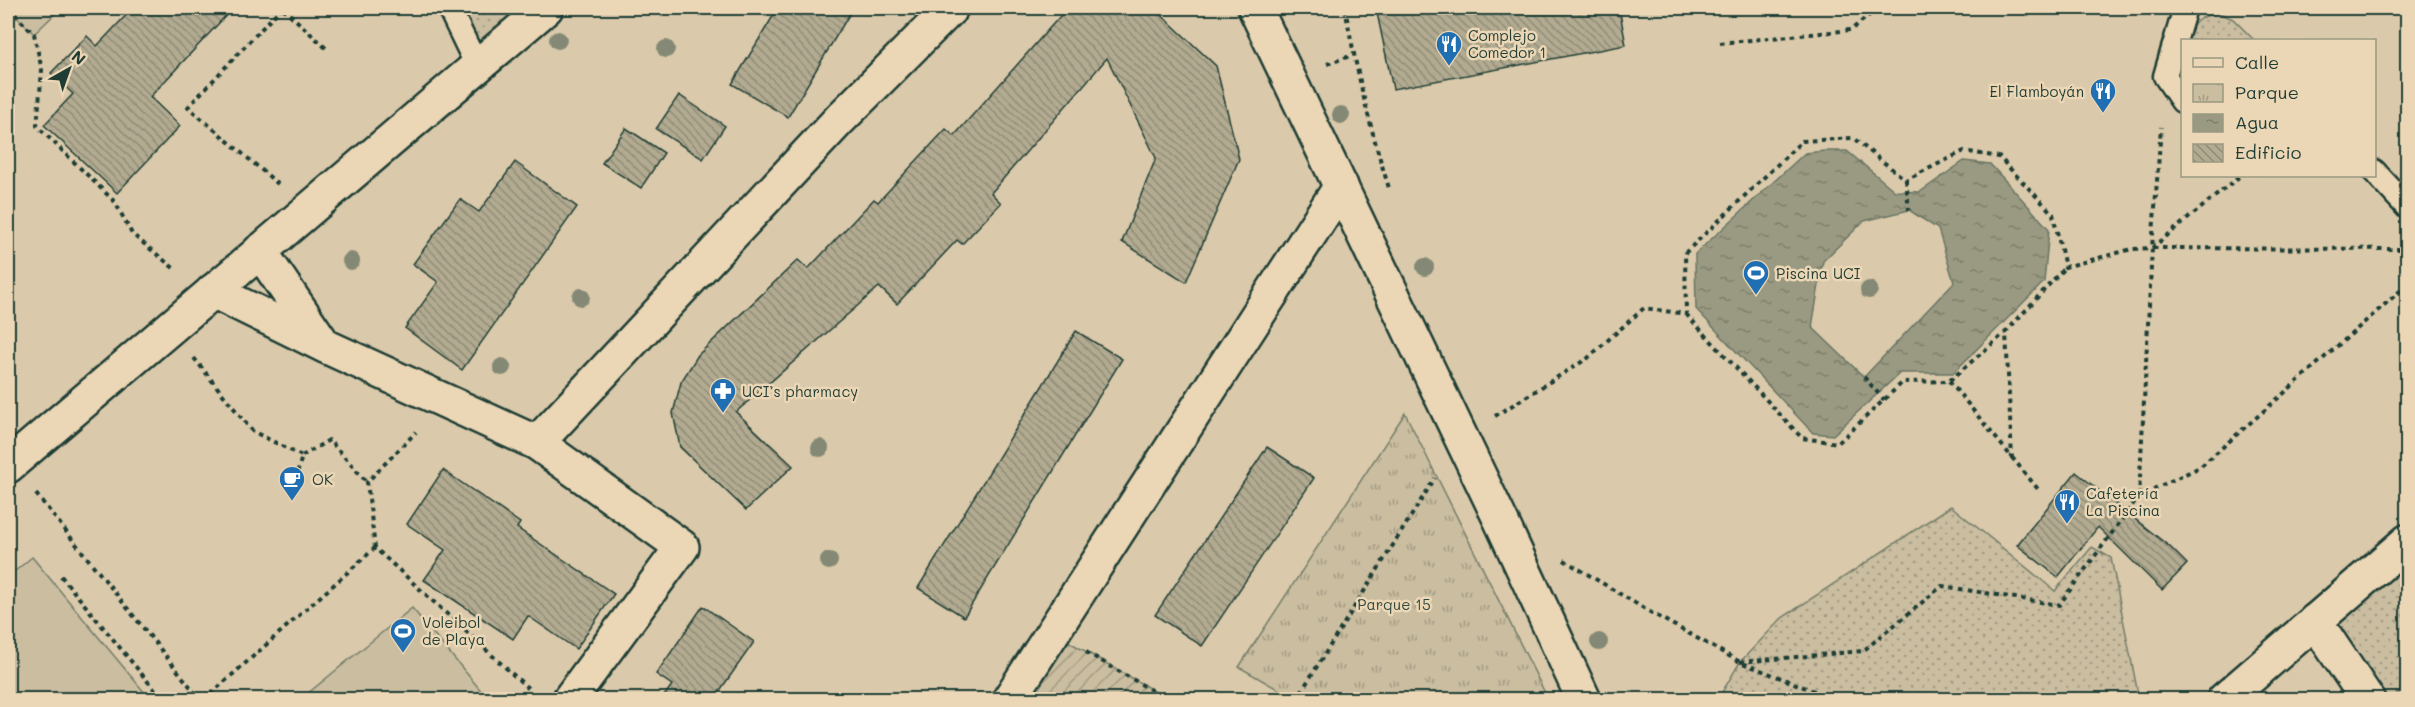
<svg xmlns="http://www.w3.org/2000/svg" width="2415" height="707" font-family="Mali,sans-serif">
<defs>
<pattern id="grass-dots" width="8" height="8" patternUnits="userSpaceOnUse" patternTransform="scale(1.5)"><rect width="8" height="8" fill="#cabda0"/><path d="M2 2h.1M6 6h.1" fill="none" stroke="#a39b83" stroke-width="1.8" stroke-linecap="round"/></pattern>
<pattern id="park-tufts" width="24" height="20" patternUnits="userSpaceOnUse" patternTransform="scale(1.5)"><rect width="24" height="20" fill="#cabda0"/><path d="M3 7l-1-3M5 7V3M7 7l1-3M15 17l-1-3M17 17v-4M19 17l1-3" fill="none" stroke="#a39b83"/></pattern>
<pattern id="garden-furrows" width="10" height="10" patternUnits="userSpaceOnUse" patternTransform="scale(1.5)"><rect width="10" height="10" fill="#cabda0"/><path d="M-1 1l2-2M0 10L10 0M9 11l2-2" fill="none" stroke="#a39b83"/></pattern>
<pattern id="water-ripples" width="26" height="14" patternUnits="userSpaceOnUse" patternTransform="scale(1.5)"><rect width="26" height="14" fill="#9a9a82"/><path d="M2 4q2-2 4 0t4 0M15 11q2-2 4 0t4 0" fill="none" stroke="#7d7f6b"/></pattern>
<pattern id="building-back-hatch" width="6" height="6" patternUnits="userSpaceOnUse" patternTransform="scale(1.5)"><rect width="6" height="6" fill="#b2ab91"/><path d="M-1 5l2 2M0 0l6 6M5-1l2 2" fill="none" stroke="#908c77"/></pattern>
</defs>
<rect width="100%" height="100%" fill="#ebd6b5"/>
<filter id="ink" filterUnits="userSpaceOnUse"><feTurbulence type="fractalNoise" baseFrequency=".0167" numOctaves="2"/><feDisplacementMap in="SourceGraphic" scale="12" xChannelSelector="R" yChannelSelector="G"/><feConvolveMatrix kernelMatrix="1 2 1 2 8 2 1 2 1" color-interpolation-filters="sRGB"/></filter>
<g filter="url(#ink)">
<path fill="#dac9aa" fill-rule="evenodd" d="M8 8H2407V699H8ZM2182 40H2374V176H2182Z"/>
<g fill="url(#grass-dots)" stroke="#747d6a" stroke-width="1.5">
<polygon points="449,8 546,8 477,66"/>
<path d="M2219 13 2233 19 2254 40H2187C2193 21 2199 16 2219 13Z"/>
<polygon points="1951,506 2055,591 2092,547 2111,558 2139,699 1718,699 1740,662 1782,618"/>
<polygon points="2407,541 2407,699 2368,699 2315,621"/>
</g>
<polygon fill="url(#park-tufts)" stroke="#747d6a" stroke-width="1.5" points="1405,413 1548,699 1295,699 1239,667"/>
<polygon fill="url(#garden-furrows)" stroke="#747d6a" stroke-width="1.5" points="1052,632 1168,699 1009,700"/>
<g fill="#cabda0" stroke="#747d6a" stroke-width="1.5">
<polygon points="8,8 61,8 34,34"/>
<polygon points="32,557 150,699 8,699 8,577"/>
<polygon points="412,608 488,699 301,699"/>
</g>
<path fill="url(#water-ripples)" stroke="#697563" stroke-width="1.5" fill-rule="evenodd" d="M1825 151H1847L1895 191 1920 192 1964 161 1990 164 2049 229 2044 282 1953 373H1900L1833 435 1813 433 1696 309 1695 254 1805 153ZM1909 210 1938 229 1954 282 1864 377 1812 327 1823 261 1864 221Z"/>
<g fill="url(#building-back-hatch)" stroke="#1f3d34" stroke-width="1.5">
<polygon points="133,8 233,8 150,97 180,126 117,193 44,125 73,94 51,73 87,36 97,46"/>
<polygon points="778,8 853,8 788,117 732,84"/>
<polygon points="1126,8 1154,8 1216,66 1239,159 1186,282 1122,242 1156,158 1107,58 991,193 1001,203 962,244 957,240 897,304 879,287 736,412 793,466 746,510 680,447 673,413 681,382 698,355 798,260 808,269 874,199 878,202 946,129 954,136 1062,14"/>
<polygon points="1376,8 1619,8 1626,45 1393,89"/>
<polygon points="679,95 725,126 703,159 656,129"/>
<polygon points="626,128 664,153 641,188 602,163"/>
<polygon points="515,162 577,207 462,370 405,328 438,282 413,264 460,199 479,212"/>
<polygon points="1076,331 1122,359 964,617 918,588"/>
<polygon points="1267,447 1314,478 1202,646 1155,615"/>
<polygon points="443,470 520,523 517,528 614,594 576,649 528,616 513,639 424,580 445,550 407,524"/>
<polygon points="2076,472 2170,547 2187,564 2162,590 2098,527 2058,577 2017,545"/>
<polygon points="703,606 754,642 714,699 662,699 672,685 656,674"/>
</g>
<g fill="none" stroke-linecap="round" stroke-linejoin="round">
<g stroke="#1f3d34" stroke-width="27">
<g id="service">
<polyline points="449,8 477,66"/>
<polyline points="2182,101 2165,76 2185,8"/>
<polyline points="2374,171 2408,208"/>
</g>
</g>
<g stroke="#1f3d34" stroke-width="38">
<g id="minor">
<polyline points="1255,8 1502,523 1584,700"/>
<polyline points="260,251 324,345"/>
<polyline points="213,291 325,346 537,443 682,547 569,700"/>
<polyline points="537,443 839,120 951,8"/>
<polyline points="8,466 546,8"/>
<polyline points="2315,621 2368,700"/>
<polyline points="1009,700 1341,186"/>
<polyline points="2224,700 2408,541"/>
</g>
</g>
<g stroke="#1f3d34" stroke-width="4" stroke-dasharray="4.5 4.5" stroke-linecap="butt">
<polyline points="8,8 34,34 42,70 37,126 115,202 132,234 176,270"/>
<polyline points="283,8 328,50"/>
<path d="M1345 8C1356 68 1370 129 1389 188"/>
<polyline points="1720,43 1851,30 1878,8"/>
<polyline points="1327,64 1353,55"/>
<polyline points="1906,180 1909,210"/>
<polyline points="278,184 188,107 281,8"/>
<polyline points="2153,248 2408,249"/>
<polyline points="1686,314 1802,438 1838,443 1903,382 1949,381 2006,332"/>
<polyline points="194,358 252,431 302,456 293,488"/>
<polyline points="1864,377 1884,400"/>
<polyline points="1949,381 2038,489"/>
<polyline points="1495,416 1588,358 1644,308 1686,314 1685,253 1802,141 1853,138 1906,180 1964,151 1999,157 2053,214 2065,267 2132,249 2152,248 2240,176"/>
<polyline points="302,456 329,440 367,482"/>
<polyline points="2012,459 2006,332 2065,267"/>
<polyline points="36,494 201,700"/>
<polyline points="2139,496 2152,248 2161,127"/>
<polyline points="375,548 367,482 416,432"/>
<polyline points="1564,560 1650,612 1740,662 1837,700"/>
<polyline points="61,576 163,700"/>
<polyline points="1086,652 1168,700"/>
<polyline points="1740,662 1863,651 1942,586 2059,605 2139,496 2200,467 2408,284"/>
<polyline points="204,700 375,548 531,691"/>
<polyline points="1296,700 1435,478"/>
</g>
<use href="#service" stroke="#ebd6b5" stroke-width="22"/>
<use href="#minor" stroke="#ebd6b5" stroke-width="33"/>
</g>
<g fill="#848974">
<circle cx="558" cy="40" r="9"/>
<circle cx="666" cy="49" r="9"/>
<circle cx="1341" cy="115" r="9"/>
<circle cx="351" cy="261" r="9"/>
<circle cx="1425" cy="267" r="9"/>
<circle cx="1869" cy="290" r="9"/>
<circle cx="581" cy="297" r="9"/>
<circle cx="502" cy="367" r="9"/>
<circle cx="820" cy="448" r="9"/>
<circle cx="829" cy="561" r="9"/>
<circle cx="1599" cy="642" r="9"/>
</g>
</g>
<defs>
<g id="restaurant-pin" transform="scale(1.35)"><path d="M0 17L-7.5 6A9.5 9.5 0 1 1 7.5 6Z" fill="#1f6fb2" stroke="#ebd6b5"/><path d="M-5-6h1v4h1v-4h1v4h1v-4h1v5L-1.5 .5V6h-2V.5L-5-1ZM5-6V6H3V1.5H1.5Q1.5-4 5-6Z" fill="#fff"/></g>
<g id="stadium-pin" transform="scale(1.35)"><path d="M0 17L-7.5 6A9.5 9.5 0 1 1 7.5 6Z" fill="#1f6fb2" stroke="#ebd6b5"/><path d="M0-5a6.5 5 0 1 0 0 10a6.5 5 0 1 0 0-10ZM-3.5-1.8h7v3.6h-7Z" fill="#fff"/></g>
<g id="pharmacy-pin" transform="scale(1.35)"><path d="M0 17L-7.5 6A9.5 9.5 0 1 1 7.5 6Z" fill="#1f6fb2" stroke="#ebd6b5"/><path d="M-2-6h4v4h4v4h-4v4h-4v-4h-4v-4h4Z" fill="#fff"/></g>
<g id="cafe-pin" transform="scale(1.35)"><path d="M0 17L-7.5 6A9.5 9.5 0 1 1 7.5 6Z" fill="#1f6fb2" stroke="#ebd6b5"/><path d="M-5.5-4.5H6V0H3Q3 3.5 0 3.5H-2.5Q-5.5 3.5-5.5 0ZM3-3.2v2h1.7v-2ZM-6 4.5H4V6H-6Z" fill="#fff"/></g>
</defs>
<g fill-rule="evenodd">
<use href="#restaurant-pin" x="1449" y="44"/>
<use href="#restaurant-pin" x="2103" y="91"/>
<use href="#stadium-pin" x="1756" y="273"/>
<use href="#pharmacy-pin" x="723" y="391"/>
<use href="#cafe-pin" x="292" y="479"/>
<use href="#restaurant-pin" x="2067" y="502"/>
<use href="#stadium-pin" x="403" y="631"/>
</g>
<g text-anchor="middle" dominant-baseline="central" stroke-width="5" stroke-linejoin="round" paint-order="stroke">
<g font-size="15" fill="#1f3d34" stroke="#ebd6b5" text-anchor="start">
<text x="1468" y="35">Complejo<tspan x="1468" dy="17">Comedor 1</tspan></text>
<text x="2084" y="91" text-anchor="end">El Flamboyán</text>
<text x="1776" y="273">Piscina UCI</text>
<text x="742" y="391">UCI’s pharmacy</text>
<text x="312" y="479">OK</text>
<text x="2086" y="493">Cafetería<tspan x="2086" dy="17">La Piscina</tspan></text>
<text x="422" y="622">Voleibol<tspan x="422" dy="17">de Playa</tspan></text>
</g>
<g font-size="15" fill="#304a3f" stroke="#ebd6b5">
<text x="1394" y="604">Parque 15</text>
</g>
</g>
<rect width="2415" height="707" fill="none" stroke="#ebd6b5" stroke-width="30"/>
<rect x="15" y="15" width="2385" height="677" fill="none" stroke="#1f3d34" stroke-width="2" filter="url(#ink)"/>
<rect x="2181" y="39" width="195" height="138" fill="#ebd6b5" stroke="#999981" stroke-width="1.5"/>
<rect x="2193" y="58" width="30" height="9" fill="#ebd6b5" stroke="#999981" stroke-width="1.5"/>
<text x="2235" y="69" font-size="18" fill="#1f3d34">Calle</text>
<rect x="2193" y="84" width="30" height="18" fill="url(#park-tufts)" stroke="#999981" stroke-width="1.5"/>
<text x="2235" y="99" font-size="18" fill="#1f3d34">Parque</text>
<rect x="2193" y="114" width="30" height="18" fill="url(#water-ripples)" stroke="#999981" stroke-width="1.5"/>
<text x="2235" y="129" font-size="18" fill="#1f3d34">Agua</text>
<rect x="2193" y="144" width="30" height="18" fill="url(#building-back-hatch)" stroke="#999981" stroke-width="1.5"/>
<text x="2235" y="159" font-size="18" fill="#1f3d34">Edificio</text>
<g transform="translate(69 69) rotate(40)" stroke="#ebd6b5" stroke-width="4.5" paint-order="stroke">
<path d="M0-4.5L10 22L0 15L-10 22Z" fill="#1f3d34"/>
<text y="-9" font-size="16" font-weight="bold" text-anchor="middle" fill="#1f3d34">N</text>
</g>
</svg>
